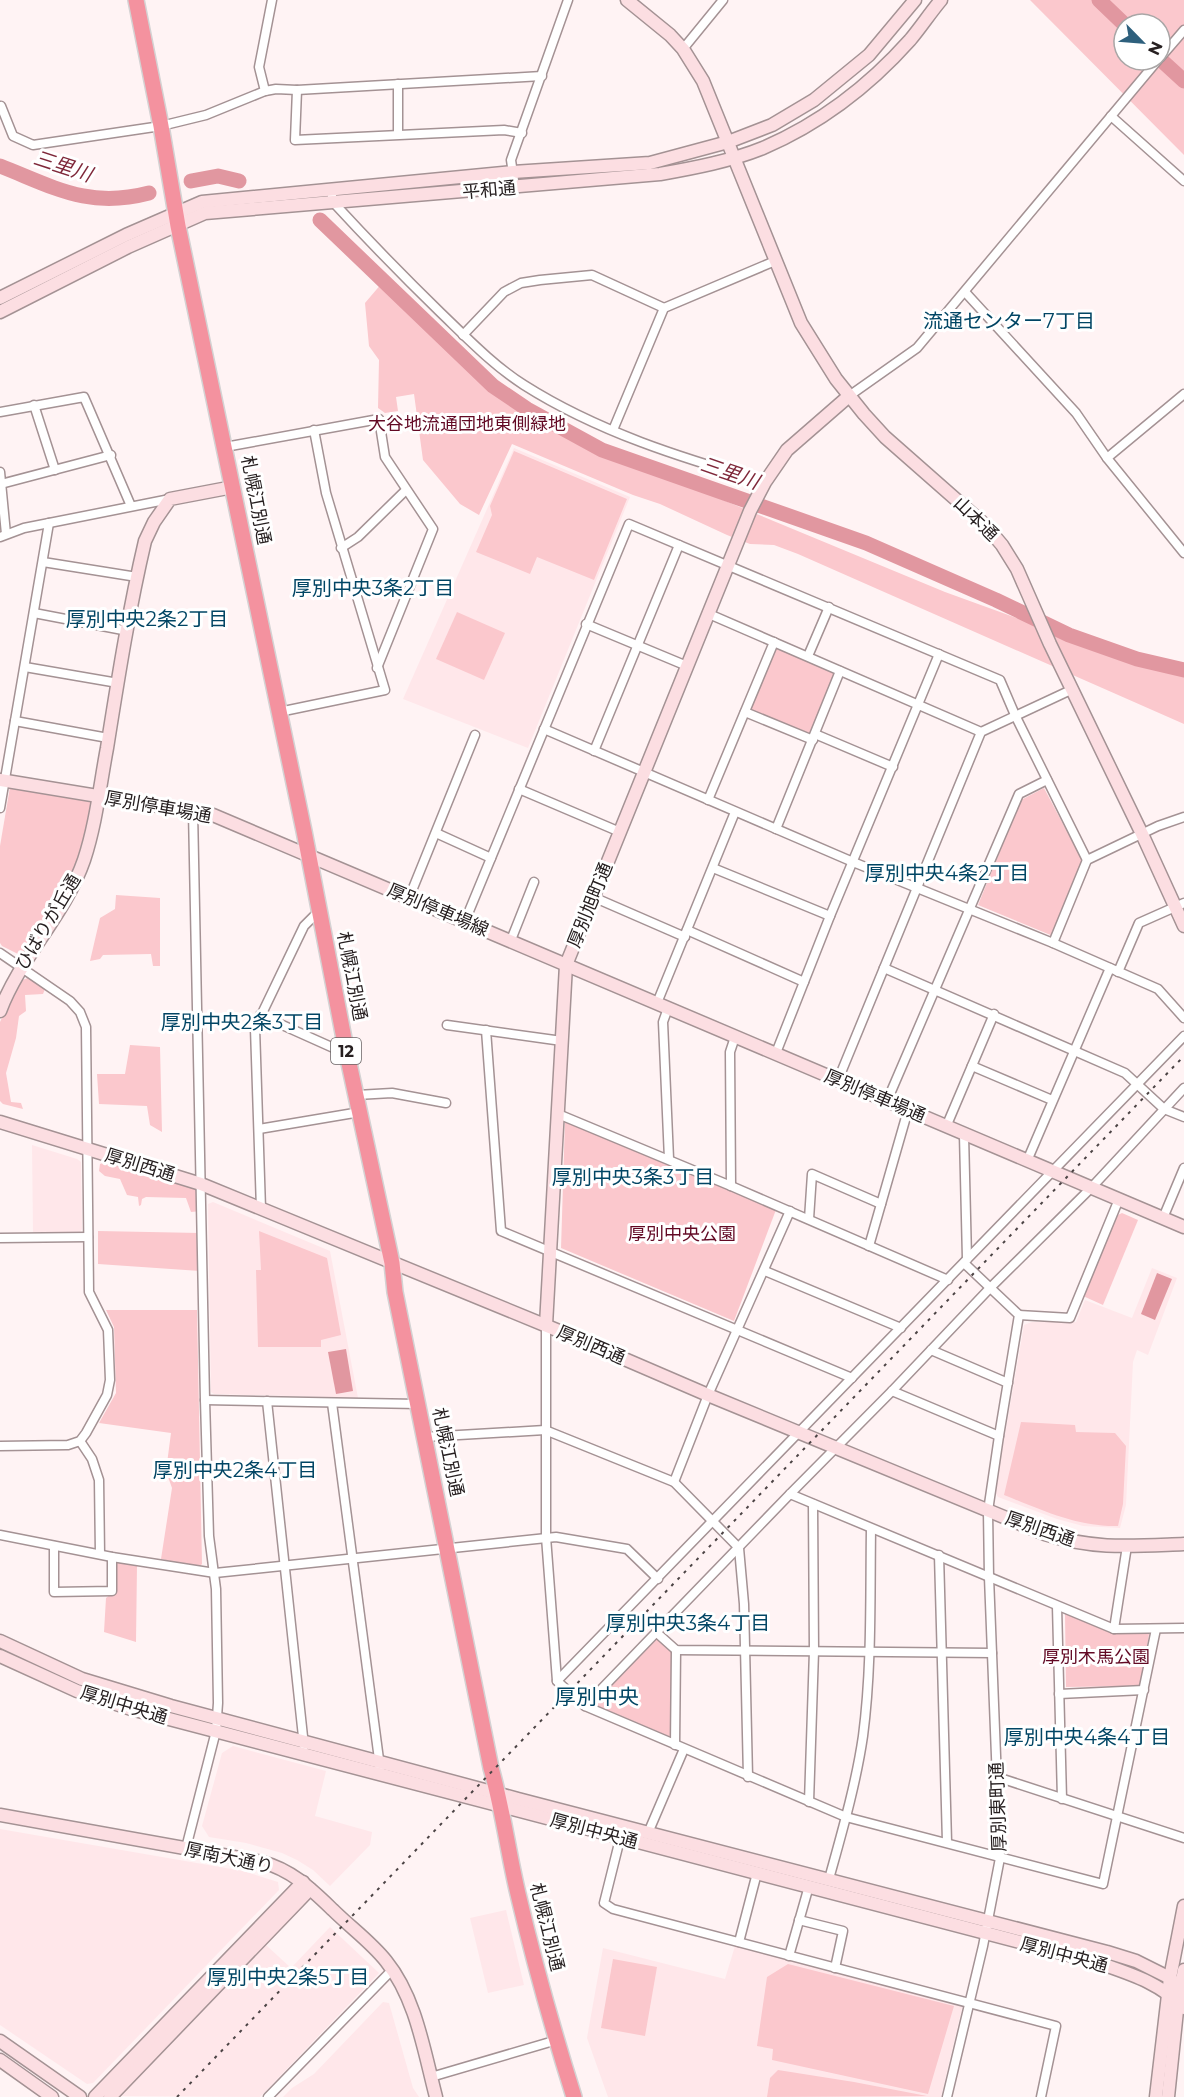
<svg xmlns="http://www.w3.org/2000/svg" width="1184" height="2097" font-family="Montserrat,'Noto Sans JP',sans-serif">
<rect width="100%" height="100%" fill="#fff3f4"/>
<g fill="#ffe7ea">
<polygon points="514,448 630,497 528,748 403,699"/>
<polygon points="32,1145 77,1159 81,1162 82,1229 80,1232 33,1232"/>
<polygon points="213,1202 330,1251 358,1398 214,1394 211,1392 208,1204"/>
<polygon points="1152,1268 1177,1278 1148,1355 1137,1350 1133,1362 1126,1505 1120,1528 1083,1526 1057,1519 998,1497 995,1492 1024,1325 1032,1322 1076,1322 1085,1300 1132,1318"/>
<polygon points="233,1746 326,1771 315,1816 372,1832 370,1845 330,1886 313,1870 297,1860 282,1853 246,1843 209,1837 202,1826 222,1753"/>
<polygon points="0,1829 243,1871 278,1882 279,1890 93,2083 87,2084 0,2025"/>
<polygon points="506,1910 524,1985 488,1993 470,1918"/>
<polygon points="330,1927 379,1973 260,2097 120,2096 266,1945 291,1968"/>
<polygon points="735,1946 963,2004 941,2097 608,2097 587,2038 603,1948 725,1979"/>
<polygon points="383,2002 389,2003 413,2088 419,2097 283,2097 292,2088 314,2074"/>
</g>
<g fill="#fbc8cd" fill-rule="evenodd">
<path d="M1030 0H1184V155ZM1124 24H1160V60H1124Z"/>
<polygon points="382,283 525,411 580,445 723,500 945,592 1169,673 1184,675 1184,724 798,554 774,545 750,544 727,535 660,504 633,495 512,444 479,515 460,504 423,460 414,394 396,397 398,411 385,413 378,408 379,360 369,346 365,303"/>
<polygon points="514,451 627,499 594,580 537,557 530,574 476,552 492,515 490,506"/>
<polygon points="457,612 505,633 484,680 436,659"/>
<polygon points="776,645 837,672 812,736 750,710"/>
<polygon points="10,787 92,800 89,830 70,887 24,957 2,946 0,943 0,846"/>
<polygon points="1044,788 1082,860 1053,936 978,905 1021,800"/>
<polygon points="116,895 160,898 160,966 153,966 151,954 103,955 100,959 90,961 100,918 115,909"/>
<polygon points="32,976 45,989 43,994 25,995 26,1011 19,1016 16,1038 6,1073 11,1102 21,1103 23,1109 3,1104 0,1101 0,1022 18,982"/>
<polygon points="130,1045 160,1047 162,1132 150,1125 147,1106 99,1104 97,1074 125,1074"/>
<polygon points="565,1121 777,1207 734,1321 561,1248"/>
<polygon points="111,1160 192,1187 199,1193 202,1211 191,1212 186,1198 146,1197 142,1199 141,1205 139,1206 138,1197 127,1195 120,1179 105,1176 99,1171 100,1164"/>
<polygon points="1122,1213 1138,1220 1103,1305 1083,1296 1116,1216"/>
<polygon points="98,1231 200,1233 200,1271 98,1264"/>
<polygon points="259,1231 327,1258 341,1335 321,1340 321,1347 258,1347 256,1270 261,1270"/>
<polygon points="106,1310 197,1310 202,1564 199,1567 161,1559 172,1488 166,1471 171,1433 99,1423 116,1393 114,1327"/>
<path d="M1021 1422 1075 1425 1076 1432 1115 1433 1126 1446 1123 1504 1118 1526C1077 1527 1042 1510 1004 1495Z"/>
<polygon points="114,1560 137,1565 136,1642 104,1632 106,1598 115,1591"/>
<polygon points="1065,1613 1116,1634 1149,1634 1141,1686 1066,1687"/>
<polygon points="658,1638 672,1650 673,1738 593,1704"/>
<polygon points="613,1959 657,1967 645,2036 601,2028"/>
<polygon points="788,1964 954,2006 928,2094 772,2060 773,2049 757,2046 767,1977"/>
<polygon points="778,2070 854,2082 927,2096 767,2097 770,2078"/>
</g>
<g fill="#e197a0">
<polygon points="1157,1273 1172,1279 1155,1320 1141,1314"/>
<polygon points="346,1349 353,1391 336,1394 328,1352"/>
</g>
<g fill="none" stroke-linecap="round" stroke-linejoin="round">
<g stroke="#e197a0" stroke-width="15">
<polyline points="1099,0 1124,24"/>
<polyline points="1160,59 1184,81"/>
<path d="M0 166C54 187 88 209 149 193"/>
<polyline points="191,181 218,176 239,181"/>
<polyline points="320,220 493,386 527,409 602,450 866,543 996,600 1069,635 1137,659 1184,670"/>
</g>
<g stroke="#a49294" stroke-width="11">
<g id="street">
<polyline points="683,49 723,0"/>
<polyline points="1160,58 1184,30"/>
<polyline points="297,90 295,140 504,130 522,133"/>
<polyline points="265,91 259,67 272,0"/>
<polyline points="1,106 13,136 33,145 161,126 206,115 265,91 276,89 297,90 542,76"/>
<polyline points="1111,116 1184,181"/>
<polyline points="398,134 398,84"/>
<polyline points="515,187 511,160 568,0"/>
<path d="M331 190 333 202C368 240 404 277 441 313 467 338 494 366 524 385 598 432 682 458 765 482"/>
<polyline points="965,292 1076,413 1107,458 1184,553"/>
<polyline points="463,335 504,292 521,283 540,280 592,275 664,308"/>
<polyline points="849,396 917,348 1158,60"/>
<polyline points="34,405 55,470"/>
<polyline points="0,412 84,397 131,506"/>
<polyline points="613,430 664,308 775,261"/>
<polyline points="225,447 379,419 385,457 433,529 377,668"/>
<polyline points="1107,458 1184,394"/>
<polyline points="0,472 6,534"/>
<polyline points="1,484 111,455"/>
<polyline points="0,537 24,528 170,499"/>
<polyline points="341,548 358,537 406,490"/>
<polyline points="43,562 137,577"/>
<polyline points="34,613 128,631"/>
<polyline points="709,614 981,732"/>
<polyline points="586,624 687,666"/>
<polyline points="808,656 829,607"/>
<polyline points="25,667 118,683"/>
<polyline points="279,712 385,690 326,493 314,430"/>
<polyline points="745,712 813,740"/>
<polyline points="15,721 108,738"/>
<polyline points="544,729 853,862 1053,943 1158,989 1184,1018"/>
<polyline points="815,734 893,767"/>
<polyline points="594,751 679,545"/>
<polyline points="519,789 620,832"/>
<polyline points="708,800 774,642"/>
<polyline points="0,808 49,523"/>
<polyline points="776,829 840,671"/>
<polyline points="436,833 491,858"/>
<polyline points="713,868 830,916"/>
<polyline points="593,897 685,937"/>
<polyline points="409,898 475,735"/>
<polyline points="465,921 629,524 1000,680 1015,715 1087,860"/>
<polyline points="687,930 804,982"/>
<polyline points="511,940 534,882"/>
<polyline points="1053,943 1087,860 1158,826 1184,817"/>
<polyline points="0,953 70,1001 80,1012 86,1027 89,1292 108,1330 110,1380 107,1395 86,1433 80,1441 68,1445 0,1446"/>
<polyline points="884,968 1125,1073 1164,1109 1184,1117"/>
<polyline points="1118,972 1139,923 1184,903"/>
<polyline points="657,1003 735,812"/>
<polyline points="668,1008 663,1022 669,1159"/>
<polyline points="260,1015 347,1054"/>
<polyline points="447,1025 562,1041"/>
<polyline points="486,1030 501,1231 852,1378"/>
<polyline points="776,1053 830,916 939,654"/>
<polyline points="972,1066 1052,1100"/>
<polyline points="838,1080 981,732 1073,689"/>
<polyline points="357,1095 392,1093 446,1103"/>
<polyline points="887,1101 1019,794 1047,780"/>
<polyline points="558,1114 731,1186 948,1280"/>
<polyline points="946,1127 994,1014"/>
<polyline points="259,1129 360,1112"/>
<polyline points="964,1135 967,1259"/>
<polyline points="1027,1161 1110,968"/>
<polyline points="731,1186 730,1052 735,1037"/>
<polyline points="261,1209 255,1028 304,926 320,910"/>
<polyline points="1163,1218 1184,1168"/>
<polyline points="809,1219 812,1174 881,1204"/>
<polyline points="0,1238 88,1237"/>
<polyline points="869,1246 908,1110"/>
<polyline points="765,1271 901,1328"/>
<polyline points="1019,1315 1070,1318 1119,1199"/>
<polyline points="546,1325 546,1537 557,1681 585,1706 846,1817 1103,1884 1156,1629"/>
<polyline points="931,1350 1008,1383"/>
<polyline points="892,1391 999,1436"/>
<polyline points="205,1400 418,1404"/>
<polyline points="267,1401 304,1746"/>
<polyline points="332,1403 380,1767"/>
<polyline points="425,1437 545,1430 674,1482 739,1548 744,1604 748,1777"/>
<polyline points="80,1441 92,1459 99,1480 100,1554"/>
<polyline points="674,1482 708,1395 790,1211"/>
<polyline points="790,1494 1114,1629 1184,1628"/>
<polyline points="0,1535 112,1557 215,1573 556,1537 627,1549 658,1579"/>
<polyline points="54,1546 54,1592 112,1591 112,1557"/>
<polyline points="939,1555 947,1842"/>
<polyline points="1057,1606 1062,1799"/>
<polyline points="1114,1629 1127,1546"/>
<polyline points="657,1633 676,1650 992,1653"/>
<polyline points="557,1681 1184,1036"/>
<polyline points="1059,1694 1144,1690"/>
<polyline points="585,1706 790,1494 892,1391 990,1288 1092,1187 1184,1088"/>
<polyline points="675,1745 676,1650"/>
<polyline points="997,1777 1184,1838"/>
<polyline points="809,1802 814,1651 813,1504"/>
<polyline points="648,1833 684,1749"/>
<polyline points="620,1839 604,1903 613,1909 1056,2026 1041,2097"/>
<polyline points="186,1848 216,1731 218,1703 216,1589 209,1536 205,1400 193,811"/>
<path d="M829 1879C842 1832 856 1784 863 1736 872 1667 870 1597 871 1529"/>
<polyline points="799,1920 843,1931 835,1968"/>
<polyline points="739,1942 757,1873"/>
<polyline points="789,1956 809,1886"/>
<polyline points="431,2077 557,2040"/>
<polyline points="268,2097 392,1970"/>
<polyline points="947,2097 983,1946 1000,1858 989,1577 988,1511 999,1436 1019,1315 964,1263"/>
</g>
</g>
<g stroke="#a49294" stroke-width="15">
<g id="secondary">
<polyline points="627,0 670,35 683,49 703,81 801,323 836,379 864,414 885,437 985,525 1002,545 1017,569 1050,644 1142,834 1184,926"/>
<polyline points="0,298 126,235 202,202 513,172 650,163 728,142 772,125 814,100 869,55 915,0"/>
<path d="M0 312 128 247 205 213 660 174C694 168 731 161 763 148 819 124 869 86 910 40 921 27 930 13 941 0"/>
<polyline points="0,780 213,815 1184,1227"/>
<path d="M0 1011C21 956 65 915 84 860 96 824 100 785 107 748 118 679 129 609 145 541L154 522 170 499 233 487"/>
<path d="M0 1122 201 1184 564 1333 708 1395 1045 1534C1095 1550 1133 1546 1184 1544"/>
<polyline points="546,1325 566,965 750,511 765,482 787,450 849,396"/>
<polyline points="0,1641 82,1679 171,1706 518,1799 1107,1952 1136,1961 1170,1978 1184,1993"/>
<path d="M0 1656 77 1691 131 1709 1096 1962C1130 1974 1159 1982 1184 2008"/>
<path d="M0 1815 262 1862C292 1870 311 1889 333 1910 350 1927 371 1942 386 1961 416 1998 424 2051 436 2097"/>
<polyline points="0,2041 80,2097"/>
<polyline points="0,2060 52,2097"/>
<polyline points="95,2097 303,1882"/>
<polyline points="110,2097 310,1889"/>
<polyline points="1156,2097 1170,1978 1184,1906"/>
<polyline points="1168,2097 1178,2001 1184,1970"/>
</g>
</g>
<g stroke="#d4d2d3" stroke-width="18">
<path id="highway" d="M136 0 161 126 178 226 304 831 347 1054 392 1263 395 1292 491 1768C503 1810 508 1852 518 1894 534 1962 553 2030 574 2097"/>
</g>
<use href="#street" stroke="#fff" stroke-width="8"/>
<use href="#secondary" stroke="#fcdee2" stroke-width="12"/>
<use href="#highway" stroke="#f4929f" stroke-width="15"/>
<polyline stroke="#4c4445" stroke-width="2" stroke-dasharray="3 6" stroke-linecap="butt" points="177,2097 1184,1056"/>
</g>
<g text-anchor="middle" dominant-baseline="central" stroke-width="6" stroke-linejoin="round" paint-order="stroke">
<rect fill="#fff" stroke="#686364" stroke-width="1.5" x="331" y="1038" width="30" height="26" rx="4.5"/>
<g font-size="16" font-weight="bold" fill="#272021">
<text x="346" y="1051">12</text>
</g>
<g font-size="18" fill="#272021" stroke="#fff">
<text transform="translate(489 190) rotate(-5)">平和通</text>
<text transform="translate(256 500) rotate(79)">札幌江別通</text>
<text transform="translate(976 519) rotate(44)">山本通</text>
<text transform="translate(158 807) rotate(10)">厚別停車場通</text>
<text transform="translate(590 905) rotate(-68)">厚別旭町通</text>
<text transform="translate(438 910) rotate(23)">厚別停車場線</text>
<text transform="translate(48 922) rotate(-59)">ひばりが丘通</text>
<text transform="translate(352 976) rotate(79)">札幌江別通</text>
<text transform="translate(875 1096) rotate(23)">厚別停車場通</text>
<text transform="translate(140 1165) rotate(17)">厚別西通</text>
<text transform="translate(591 1345) rotate(23)">厚別西通</text>
<text transform="translate(448 1452) rotate(78)">札幌江別通</text>
<text transform="translate(1040 1529) rotate(19)">厚別西通</text>
<text transform="translate(124 1705) rotate(17)">厚別中央通</text>
<text transform="translate(998 1807) rotate(-92)">厚別東町通</text>
<text transform="translate(594 1831) rotate(15)">厚別中央通</text>
<text transform="translate(229 1858) rotate(12)">厚南大通り</text>
<text transform="translate(547 1927) rotate(76)">札幌江別通</text>
<text transform="translate(1064 1955) rotate(15)">厚別中央通</text>
</g>
<g font-size="18" fill="#620924" stroke="#fff">
<text x="467" y="424">大谷地流通団地東側緑地</text>
<text x="682" y="1234">厚別中央公園</text>
<text x="1096" y="1657">厚別木馬公園</text>
</g>
<g font-size="20" font-style="italic" fill="#7f283a" stroke="#fff">
<text transform="translate(63 166) rotate(18)">三里川</text>
<text transform="translate(730 473) rotate(19)">三里川</text>
</g>
<g font-size="20" fill="#014564" stroke="#fff">
<text x="1009" y="321">流通センター7丁目</text>
<text x="373" y="588">厚別中央3条2丁目</text>
<text x="147" y="619">厚別中央2条2丁目</text>
<text x="947" y="873">厚別中央4条2丁目</text>
<text x="242" y="1022">厚別中央2条3丁目</text>
<text x="633" y="1177">厚別中央3条3丁目</text>
<text x="235" y="1470">厚別中央2条4丁目</text>
<text x="688" y="1623">厚別中央3条4丁目</text>
<text x="1087" y="1737">厚別中央4条4丁目</text>
<text x="288" y="1977">厚別中央2条5丁目</text>
</g>
<g font-size="21" fill="#014564" stroke="#fff">
<text x="597" y="1696">厚別中央</text>
</g>
</g>
<g transform="translate(1142 42) rotate(115)"><circle r="28" fill="#ffffff" stroke="#a9a6a6" stroke-width="1.5"/>
<path d="M0-4.5L10 22L0 15L-10 22Z" fill="#2e607d"/>
<text y="-9" font-size="16" font-weight="bold" text-anchor="middle" fill="#272021">N</text>
</g>
</svg>
